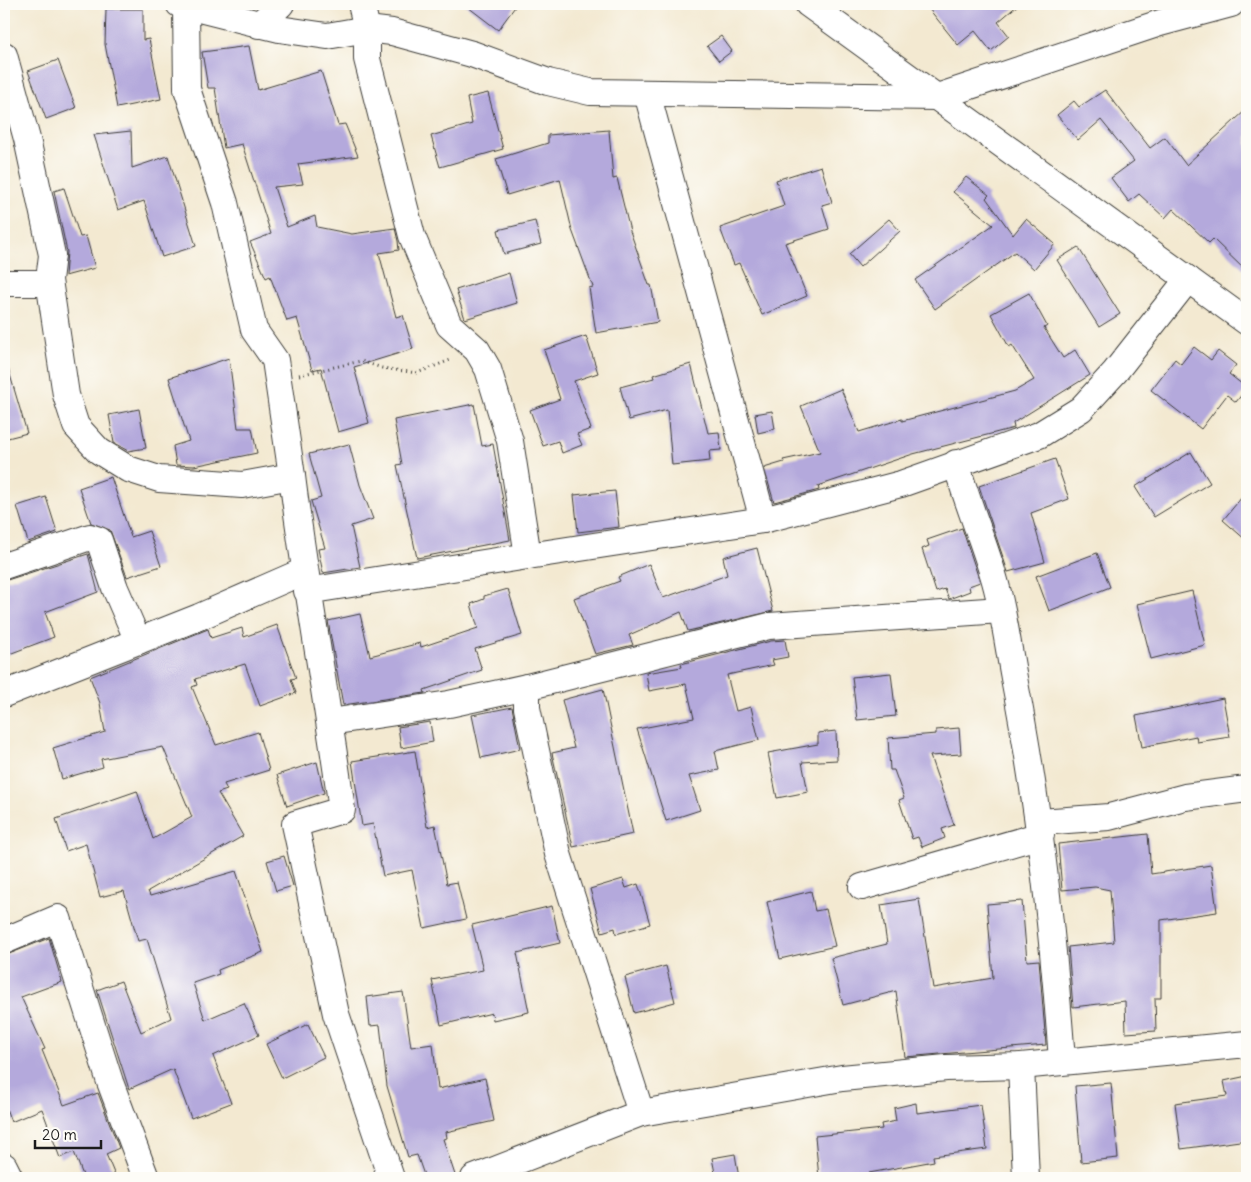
<svg xmlns="http://www.w3.org/2000/svg" width="1251" height="1182" font-family="Delius,sans-serif">
<rect width="100%" height="100%" fill="#fdfcf7"/>
<filter id="ink" filterUnits="userSpaceOnUse"><feTurbulence type="fractalNoise" baseFrequency=".02" numOctaves="2"/><feDisplacementMap in="SourceGraphic" scale="10" xChannelSelector="R" yChannelSelector="G"/><feConvolveMatrix kernelMatrix="1 2 1 2 8 2 1 2 1" color-interpolation-filters="sRGB"/></filter>
<filter id="wash" filterUnits="userSpaceOnUse"><feTurbulence type="fractalNoise" baseFrequency=".0096" numOctaves="4" result="noise"/><feDisplacementMap in="SourceGraphic" scale="20" xChannelSelector="R" yChannelSelector="G"/><feGaussianBlur stdDeviation="1.12" result="paint"/><feColorMatrix in="noise" values="0 0 0 0 0 0 0 0 0 0 0 0 0 0 0 0 0 1.4 0 .05"/><feComposite in="paint" operator="in"/></filter>
<g filter="url(#wash)">
<rect width="100%" height="100%" fill="#f3e9d1"/>
<g id="blocks">
<g fill="#b4a9dc">
<polygon points="464,4 517,4 498,30"/>
<polygon points="925,4 1019,4 998,22 1009,36 991,51 975,31 958,45"/>
<polygon points="106,9 143,9 143,40 149,39 161,99 117,108 105,44"/>
<polygon points="721,36 732,51 719,61 707,46"/>
<polygon points="249,46 258,90 321,71 338,125 345,124 358,156 298,164 303,184 274,187 287,227 315,216 317,227 352,234 395,228 398,241 399,250 379,253 396,317 403,315 413,349 354,367 369,423 338,432 321,368 312,370 297,318 287,321 270,276 266,278 250,242 271,234 242,144 224,148 215,88 208,88 202,52"/>
<polygon points="58,60 76,108 46,119 28,71"/>
<polygon points="1105,90 1150,148 1165,137 1186,165 1247,109 1247,272 1213,239 1209,243 1173,209 1165,218 1139,194 1129,202 1111,178 1134,161 1101,120 1078,140 1057,115 1074,101 1079,107"/>
<polygon points="488,93 503,149 440,167 431,136 472,124 467,98"/>
<polygon points="609,130 613,179 617,178 630,231 649,285 651,285 658,322 596,333 589,288 593,287 572,230 560,179 507,195 496,159 548,143 548,135"/>
<polygon points="131,131 132,168 168,156 196,246 162,257 144,201 118,210 94,135"/>
<polygon points="821,166 832,202 822,205 829,229 785,243 807,296 762,315 739,263 734,265 720,228 784,206 776,180"/>
<polygon points="966,177 989,195 986,198 1013,235 1026,219 1055,244 1034,269 1015,252 935,309 915,280 993,225 953,192"/>
<polygon points="64,188 80,237 86,236 95,268 65,276 67,252 54,191"/>
<polygon points="889,219 900,231 860,267 849,254"/>
<polygon points="535,221 541,244 504,254 498,230"/>
<polygon points="1078,247 1120,314 1099,327 1057,260"/>
<polygon points="509,273 517,303 465,319 456,290"/>
<polygon points="1029,293 1047,326 1044,328 1063,358 1075,350 1090,375 1013,423 1014,428 913,454 818,486 819,490 774,502 764,468 784,462 783,460 820,452 801,406 841,389 859,432 902,419 902,421 1015,391 1034,380 1012,345 1009,347 991,314"/>
<polygon points="586,336 598,373 574,381 591,429 577,434 582,445 562,453 558,441 543,446 530,410 560,399 544,350"/>
<polygon points="1194,347 1211,360 1218,351 1236,365 1229,374 1247,388 1236,402 1227,395 1201,429 1151,390 1175,359 1181,364"/>
<polygon points="229,358 238,428 252,428 257,453 194,466 176,465 173,446 189,441 169,378"/>
<polygon points="691,364 708,433 719,432 721,450 709,451 710,461 672,465 667,410 629,420 620,387 654,378 653,375"/>
<polygon points="8,368 27,433 4,439 4,369"/>
<polygon points="474,404 482,446 493,444 510,540 417,558 397,465 402,464 394,420"/>
<polygon points="139,409 146,448 128,451 114,443 109,415"/>
<polygon points="772,411 775,429 758,433 755,414"/>
<polygon points="349,444 360,485 373,519 351,526 360,567 323,573 318,549 325,548 311,501 321,498 309,454"/>
<polygon points="1191,452 1210,483 1154,517 1135,487"/>
<polygon points="1055,459 1069,499 1031,513 1045,562 1008,572 979,486"/>
<polygon points="111,477 131,537 149,531 161,566 127,577 110,530 91,523 79,488"/>
<polygon points="615,491 619,527 578,532 574,495"/>
<polygon points="1247,491 1247,541 1223,520"/>
<polygon points="46,497 57,532 28,542 17,506"/>
<polygon points="962,528 980,582 969,586 970,591 949,599 945,589 936,592 922,549 929,546 927,540"/>
<polygon points="757,548 773,611 688,631 681,612 629,635 633,645 595,654 574,598 620,581 618,577 649,564 663,598 727,575 723,557"/>
<polygon points="1097,553 1110,587 1049,611 1036,576"/>
<polygon points="88,554 98,592 45,612 54,637 4,656 4,581"/>
<polygon points="508,589 522,635 475,649 482,670 424,690 425,693 343,705 328,621 360,614 370,656 420,643 421,647 478,628 471,604 484,599 484,596"/>
<polygon points="1192,591 1205,645 1151,659 1137,604"/>
<polygon points="277,625 296,678 291,679 296,693 260,706 245,664 195,679 197,685 192,687 216,745 258,732 269,770 224,784 227,790 218,793 243,836 148,891 150,896 236,871 263,952 218,970 219,974 193,983 205,1020 244,1003 259,1035 213,1056 231,1103 191,1118 173,1069 129,1089 97,990 121,981 141,1032 171,1018 147,939 138,941 124,891 100,897 86,844 66,851 56,819 137,791 153,839 192,817 163,747 101,759 103,767 62,779 53,748 105,732 100,703 90,677 208,629 211,638 242,628 244,637"/>
<polygon points="785,640 788,657 772,660 774,665 727,675 736,711 751,707 759,740 715,751 719,770 689,776 700,810 666,821 637,729 694,718 686,684 649,691 646,673 682,667 681,664 771,641"/>
<polygon points="891,673 896,716 857,720 852,677"/>
<polygon points="603,689 633,834 573,847 552,753 574,748 562,700"/>
<polygon points="1223,698 1230,737 1197,742 1196,736 1142,747 1136,716"/>
<polygon points="512,707 520,749 481,758 472,715"/>
<polygon points="430,722 433,742 401,748 398,727"/>
<polygon points="959,728 961,754 930,756 954,825 942,829 945,838 922,847 918,837 912,839 899,800 904,798 894,770 890,770 888,738 936,734 936,730"/>
<polygon points="836,731 837,760 802,762 808,792 777,798 768,753 818,744 818,733"/>
<polygon points="415,751 427,827 435,825 447,884 457,882 466,919 424,928 412,870 383,876 373,824 362,826 352,761"/>
<polygon points="317,762 324,793 287,806 277,775"/>
<polygon points="1148,834 1151,874 1211,865 1217,912 1161,920 1161,998 1155,998 1156,1031 1126,1033 1125,1001 1073,1007 1068,947 1114,942 1110,890 1095,887 1062,890 1058,844"/>
<polygon points="284,856 293,886 276,891 267,861"/>
<polygon points="623,879 626,888 638,884 650,924 616,934 615,928 602,932 590,889"/>
<polygon points="811,891 815,911 826,909 835,946 780,959 767,902"/>
<polygon points="919,899 933,988 993,978 987,904 1022,901 1027,961 1039,960 1046,1045 905,1057 896,991 843,1005 831,958 887,944 881,905"/>
<polygon points="552,906 560,943 517,953 529,1012 493,1020 492,1013 441,1025 432,980 483,970 472,925"/>
<polygon points="49,938 62,982 21,997 45,1049 42,1050 64,1105 98,1093 119,1148 106,1154 116,1178 84,1178 74,1152 60,1158 42,1109 11,1122 4,1103 4,956"/>
<polygon points="666,966 675,1002 634,1013 625,977"/>
<polygon points="403,992 411,1047 433,1044 438,1089 485,1078 494,1121 446,1132 447,1138 443,1139 456,1178 425,1178 417,1155 408,1157 387,1086 380,1025 370,1026 367,997"/>
<polygon points="308,1024 324,1057 282,1078 266,1044"/>
<polygon points="1247,1076 1247,1140 1181,1149 1175,1103 1227,1096 1224,1081"/>
<polygon points="1111,1083 1118,1158 1081,1162 1075,1086"/>
<polygon points="916,1103 917,1113 981,1105 987,1149 933,1156 934,1161 869,1173 870,1178 819,1178 815,1136 882,1129 881,1124 896,1121 894,1108"/>
<polygon points="735,1154 739,1178 716,1178 712,1158"/>
</g>
</g>
</g>
<g filter="url(#ink)">
<use href="#blocks" fill-opacity="0" stroke="#3c3b37" stroke-width="1"/>
<g fill="none" stroke-linecap="round" stroke-linejoin="round">
<g stroke="#3c3b37" stroke-width="28">
<g id="minor">
<polyline points="179,4 279,29 327,36 367,29 392,32 472,54 548,82 590,92 937,97 1160,23 1231,4"/>
<polyline points="808,4 1247,322"/>
<polyline points="186,6 187,89 225,203 254,330 275,360 292,476"/>
<polyline points="259,25 281,4"/>
<path d="M4 55 27 139 52 255 49 280 66 395 76 426 99 451 128 469 159 479 242 485 292 476C306 588 327 698 342 810L295 824 336 1014 391 1178"/>
<polyline points="647,93 763,520"/>
<polyline points="4,283 39,283 49,280"/>
<path d="M956 463C967 503 984 542 995 581 1004 613 1008 646 1014 678 1039 805 1053 932 1062 1061"/>
<polyline points="528,556 763,520 901,484 1039,435 1081,409 1115,372 1188,279"/>
<polyline points="4,566 90,537 99,540 115,588 138,641"/>
<polyline points="307,591 528,556 510,441 488,369 477,350 449,325 412,236 367,59 367,29 361,4"/>
<polyline points="527,687 527,708 558,854 641,1113"/>
<polyline points="4,694 199,617 304,571"/>
<polyline points="330,722 449,704 527,687 769,626 1001,610"/>
<polyline points="1040,822 1109,817 1185,797 1247,789"/>
<polyline points="862,887 1041,835"/>
<polyline points="4,941 58,918 110,1082 146,1178"/>
<polyline points="1021,1066 1026,1178"/>
<polyline points="4,1166 10,1178"/>
<polyline points="474,1178 641,1113 842,1078 946,1068 1021,1066 1247,1044"/>
</g>
</g>
<polyline stroke="#3c3b37" stroke-width="3" stroke-dasharray="1 4" stroke-linecap="butt" points="299,375 361,361 382,368 417,373 453,359"/>
<use href="#minor" stroke="#fff" stroke-width="26"/>
</g>
</g>
<rect width="1251" height="1182" fill="none" stroke="#fdfcf7" stroke-width="20"/>
<path d="M35 1140v8h66v-8" fill="none" stroke="#1c1c1c" stroke-width="2.5"/>
<text x="42" y="1140" font-size="15" fill="#1c1c1c" stroke="#fdfcf7" stroke-width="4" paint-order="stroke">20 m</text>
</svg>
